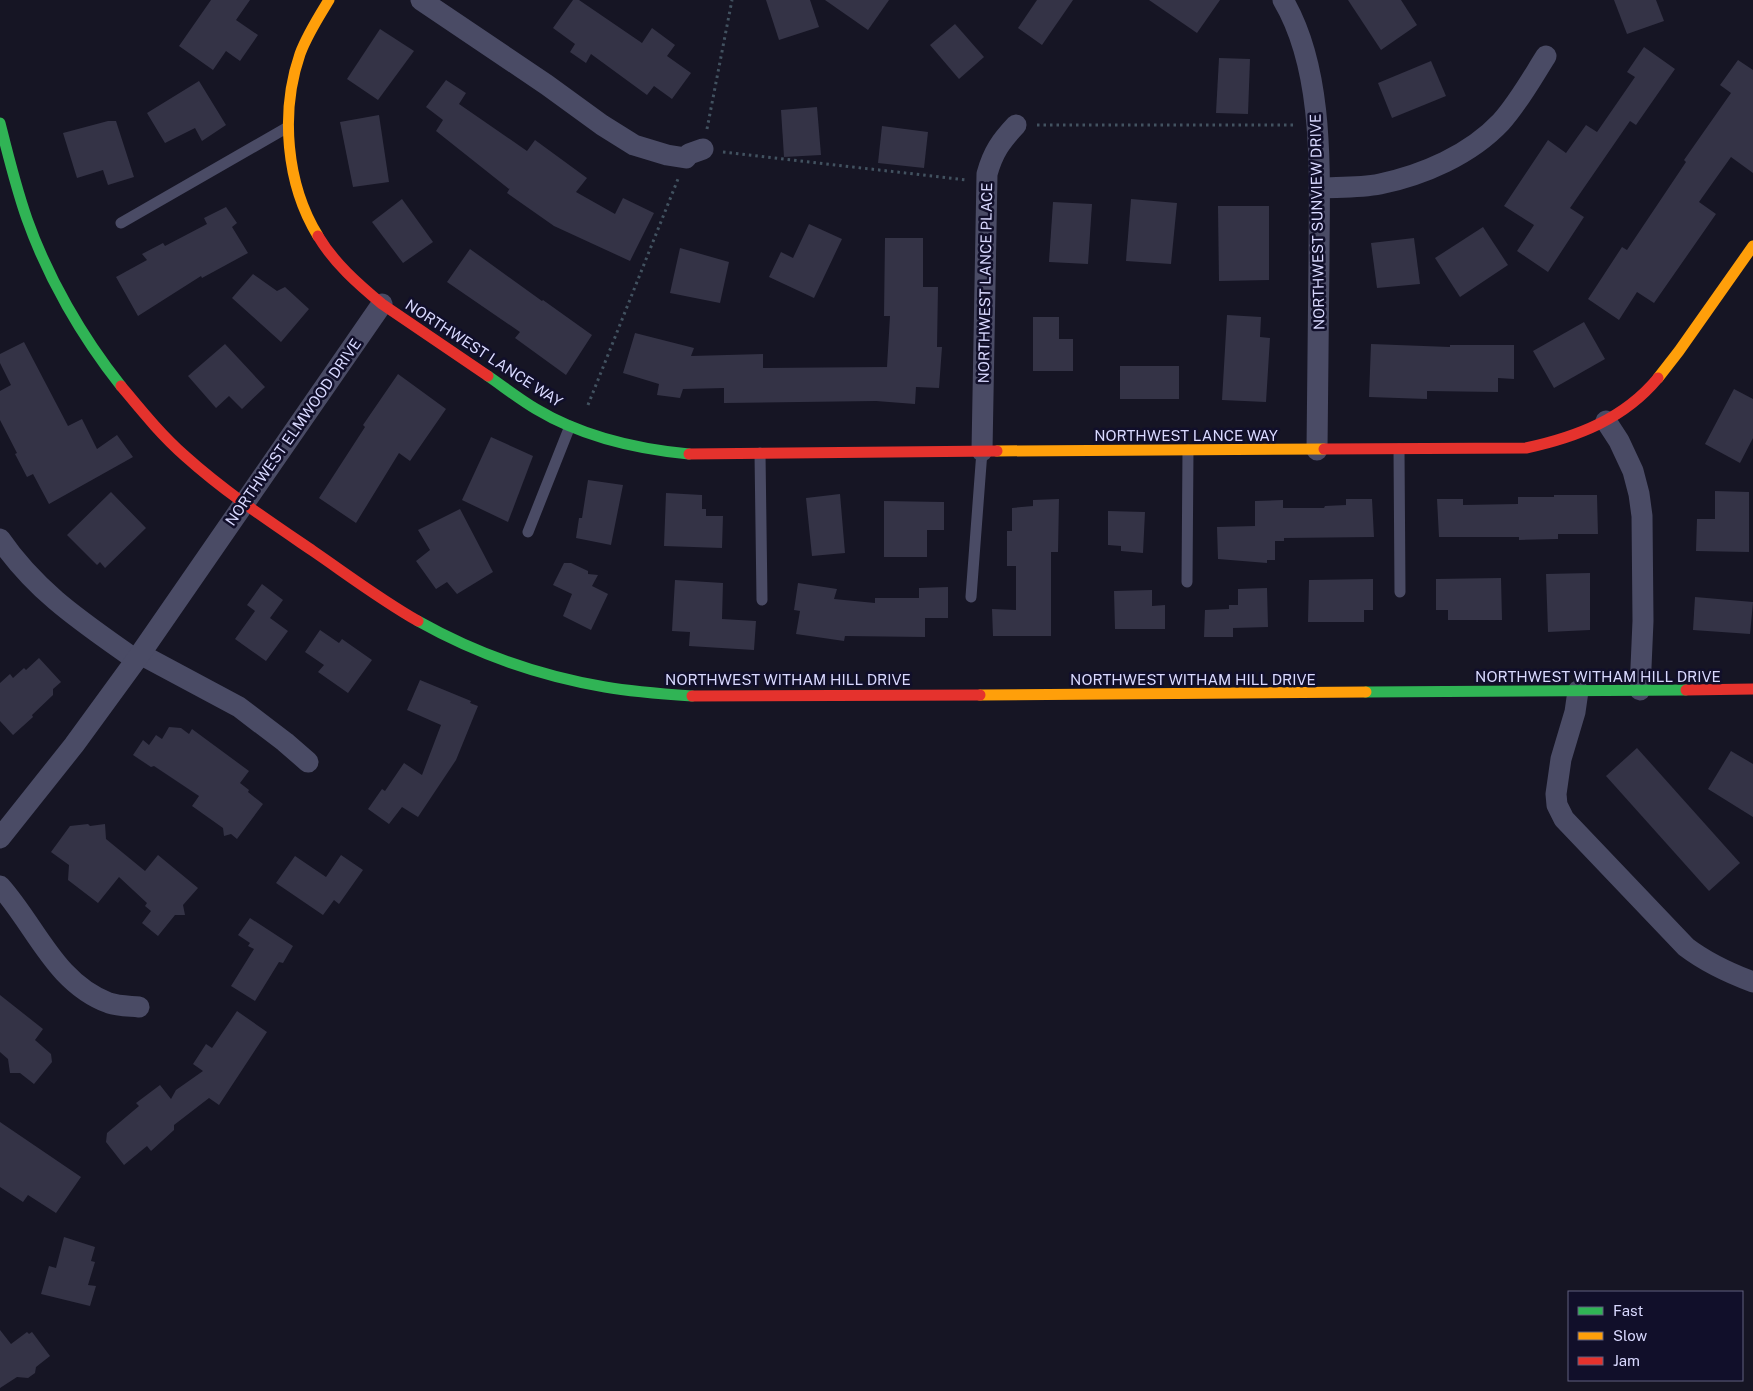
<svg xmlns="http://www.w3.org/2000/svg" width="1753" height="1391" font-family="'Public Sans',sans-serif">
<rect width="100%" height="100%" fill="#161524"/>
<g fill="#343346">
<polygon points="211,0 250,0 236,20 258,35 240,61 226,51 213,70 179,46"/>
<polygon points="573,0 579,0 642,43 652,28 675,45 667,56 691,73 672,99 654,86 647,95 591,54 586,63 570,52 575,44 553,28"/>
<polygon points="766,0 810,0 819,27 779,40"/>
<polygon points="825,0 889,0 868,30"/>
<polygon points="1037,0 1073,0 1042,45 1018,28"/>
<polygon points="1149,0 1220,0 1197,33"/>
<polygon points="1348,0 1401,0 1417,25 1381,50"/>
<polygon points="1614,0 1656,0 1664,21 1627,34"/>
<polygon points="955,24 984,57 959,79 930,45"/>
<polygon points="380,29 414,51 378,100 347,79"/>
<polygon points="1644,47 1675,69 1636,125 1630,121 1570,208 1584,217 1548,272 1517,251 1534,225 1504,206 1548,140 1566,153 1586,125 1597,132 1635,77 1627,72"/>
<polygon points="1219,58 1250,59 1248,114 1216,113"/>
<polygon points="1738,60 1753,70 1753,173 1731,157 1699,202 1716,214 1654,303 1637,292 1619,320 1588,299 1622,247 1627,250 1686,162 1684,160 1731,93 1720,85"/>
<polygon points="1431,61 1446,96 1392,118 1378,83"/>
<polygon points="446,80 466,93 459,104 527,151 535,140 587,178 576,192 615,214 623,198 654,213 630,261 554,226 507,193 510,188 509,189 436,131 443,120 426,107"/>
<polygon points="199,81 226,125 202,141 195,128 165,143 147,113"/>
<polygon points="817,107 821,155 784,157 781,110"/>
<polygon points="379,115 389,182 353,187 340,122"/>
<polygon points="108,121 116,121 134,177 108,185 103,170 77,178 63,133"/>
<polygon points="882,126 928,132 924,168 878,163"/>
<polygon points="402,199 433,242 403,263 372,222"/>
<polygon points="1131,199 1177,203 1171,264 1126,261"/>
<polygon points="1053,202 1092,204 1088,264 1049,262"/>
<polygon points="1218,206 1269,206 1269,280 1219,281"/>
<polygon points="226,207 237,223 232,227 248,253 202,278 201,276 138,316 116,277 147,260 142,254 163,243 165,246 207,224 204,218"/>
<polygon points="809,224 842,239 814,298 769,277 781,252 793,258"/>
<polygon points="1483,227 1508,265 1460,297 1435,258"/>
<polygon points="885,238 923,238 923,287 938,287 937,347 942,347 939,388 916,387 915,404 876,401 724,403 724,388 683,389 680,398 657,395 659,384 623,373 635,333 694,348 691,356 763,354 763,368 887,367 890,316 884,316"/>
<polygon points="1414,238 1420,284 1377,288 1371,243"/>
<polygon points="680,248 729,262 720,303 670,293"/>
<polygon points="470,249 542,301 543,300 592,335 566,375 515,338 520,332 447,282"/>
<polygon points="253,274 277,291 285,287 309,309 281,342 232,298"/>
<polygon points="1227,315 1261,317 1260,337 1270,338 1266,402 1222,400"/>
<polygon points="1033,317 1059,317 1059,339 1073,339 1073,371 1033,371"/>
<polygon points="1584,322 1605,359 1554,388 1533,351"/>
<polygon points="24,342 68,426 82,419 97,449 117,435 133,457 49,504 33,474 27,477 15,454 17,453 0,420 0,391 11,385 0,363 0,354"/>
<polygon points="225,344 265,387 242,409 229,396 216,408 188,376"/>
<polygon points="1371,344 1450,347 1450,345 1514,345 1514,379 1498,378 1498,392 1427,391 1427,399 1369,397"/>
<rect x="1120" y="366" width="59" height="33"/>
<polygon points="398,374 446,409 410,461 399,453 356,523 319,498 365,427 363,425"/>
<polygon points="1734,389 1753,399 1753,438 1740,463 1705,444"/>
<polygon points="491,437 533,456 508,522 462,500"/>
<polygon points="588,480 623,485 611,545 576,538 579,518 582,518"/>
<polygon points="1715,491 1749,492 1749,552 1696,551 1697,519 1715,519"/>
<polygon points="111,492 146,528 105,568 100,562 97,565 67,535"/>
<polygon points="666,493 702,495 702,509 706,509 706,516 723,516 722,548 664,546"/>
<polygon points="840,494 845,553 812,556 806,498"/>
<polygon points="1554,495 1597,495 1598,534 1558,534 1558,539 1519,540 1519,537 1439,537 1437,499 1463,499 1463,505 1518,504 1518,497 1554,497"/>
<polygon points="1059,499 1058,552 1051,552 1051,636 993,636 992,609 1016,610 1016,566 1007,566 1007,531 1012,531 1012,508 1033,506 1033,500"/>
<polygon points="1346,499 1372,499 1374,537 1284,538 1284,541 1275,541 1275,560 1267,560 1267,563 1218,559 1217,527 1255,526 1255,501 1283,500 1283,508 1324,508 1325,506 1346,505"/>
<polygon points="884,501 944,502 944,530 927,530 927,557 884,557"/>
<polygon points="460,509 493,572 457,594 447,582 436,589 416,561 430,550 418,530"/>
<polygon points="1108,511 1145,512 1143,553 1121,551 1121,546 1108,545"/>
<polygon points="564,563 571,563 588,571 588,574 598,575 592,586 608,594 591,630 563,616 572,594 553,585"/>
<polygon points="1590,573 1590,630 1548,632 1546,574"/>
<polygon points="1501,578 1502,620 1448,620 1448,610 1436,610 1436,579"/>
<polygon points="1373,579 1373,610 1364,610 1364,622 1308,622 1309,580"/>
<polygon points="675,580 723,583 722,619 756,621 754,650 689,646 690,632 672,631"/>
<polygon points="798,583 837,589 834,599 875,603 875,598 919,598 919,588 948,587 948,618 925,618 925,637 845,636 844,641 796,634 800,611 794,610"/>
<polygon points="262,584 283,600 270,618 288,631 266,661 235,639 255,611 247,605"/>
<polygon points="1267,588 1268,627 1233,628 1233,637 1204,637 1205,610 1229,609 1229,605 1238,605 1238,589"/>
<polygon points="1152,590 1152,606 1165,605 1165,629 1115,629 1114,591"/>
<polygon points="1695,597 1753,602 1750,634 1693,630"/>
<polygon points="320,630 339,643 342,639 372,660 348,693 318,672 324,665 305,652"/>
<polygon points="39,658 61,682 53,689 53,695 32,715 33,717 13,735 0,721 0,683 10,674 13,678 24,668 26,670"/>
<polygon points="420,680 471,701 470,703 478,706 456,760 418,817 402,807 389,824 368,809 382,789 385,791 404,763 422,775 441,725 407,710"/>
<polygon points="169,727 181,728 189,734 192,729 249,771 240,783 249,790 248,792 263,804 237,839 231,834 224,836 223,828 192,806 199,796 154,766 151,767 133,755 143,740 149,745 156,735 162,739"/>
<polygon points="1637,748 1740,863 1709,891 1606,776"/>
<polygon points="1731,751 1753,764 1753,817 1708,789"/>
<polygon points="88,824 90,826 105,824 106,839 145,871 158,855 198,888 183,905 185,915 175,915 158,936 142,923 151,911 145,906 147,903 119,877 98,903 68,880 69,865 51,852 70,826"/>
<polygon points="341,855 363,870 339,904 334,900 323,915 276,883 295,856 326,877"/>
<polygon points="250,918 293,946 283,963 279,962 255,1001 231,986 254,949 248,946 250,943 238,935"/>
<polygon points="0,995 43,1029 35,1040 51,1054 52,1062 34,1084 20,1073 10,1073 8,1059 0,1052"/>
<polygon points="237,1011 267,1032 219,1105 209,1098 174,1125 174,1130 151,1151 147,1146 124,1165 106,1142 107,1133 139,1106 136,1103 160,1085 171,1099 176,1090 203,1071 193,1064 206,1044 212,1048"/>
<polygon points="0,1122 81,1177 56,1213 28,1195 23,1202 0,1187"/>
<polygon points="64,1237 95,1247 91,1261 95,1262 88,1285 96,1286 90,1306 41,1294 49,1266 56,1268"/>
<polygon points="0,1330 11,1344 27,1332 29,1334 32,1332 50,1356 36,1367 35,1373 28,1378 17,1377 0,1388"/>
</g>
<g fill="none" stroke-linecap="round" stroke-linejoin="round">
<g stroke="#425260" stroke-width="3" stroke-dasharray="2.5 4" stroke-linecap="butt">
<polyline points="1037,125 1296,125"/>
<polyline points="707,129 732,0"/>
<polyline points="723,152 966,180"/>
<polyline points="588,405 678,179"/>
</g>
<g stroke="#4a4b65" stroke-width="11">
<polyline points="121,223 288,127"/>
<polyline points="1399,449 1400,592"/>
<polyline points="760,453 762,600"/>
<polyline points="528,532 570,426"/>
<polyline points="1187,582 1188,450"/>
<polyline points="971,597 982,451"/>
</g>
<g stroke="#4a4b65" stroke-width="21">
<polyline points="421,0 547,85 602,125 634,145 667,155 686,158 689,154 703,149"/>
<path d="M1283 0C1326 73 1319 178 1319 260 1318 323 1318 387 1317 450"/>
<path d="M1319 188C1339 187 1360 188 1380 184 1423 175 1470 155 1501 122 1519 102 1532 78 1546 56"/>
<polyline points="1606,421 1619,441 1633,471 1639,494 1642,516 1643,621 1640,690"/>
<path d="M982 451 987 174C993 152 1001 141 1016 125"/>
<path d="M0 539C37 593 84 623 136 660"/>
<polyline points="140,654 239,707 285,742 308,762"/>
<path d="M1578 691 1575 712 1561 759 1556 794 1557 805 1564 819 1686 947C1707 963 1729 973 1753 982"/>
<polyline points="0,838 74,745 136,660 382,304"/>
<path d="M0 886C36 926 55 983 109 1003 118 1006 129 1006 139 1007"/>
</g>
<g stroke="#30b455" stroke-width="11">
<path d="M0 123C8 155 16 188 27 219 48 278 82 337 121 386"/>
<path d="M488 376C504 387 519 399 536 409 581 436 636 449 689 454"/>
<path d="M418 621C475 653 540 676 605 687 634 692 663 694 692 696"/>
<polyline points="1366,692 1686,690"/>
</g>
<g stroke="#ff9f0a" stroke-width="11">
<path d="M318 236C286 184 280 112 300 54 307 35 318 18 329 0"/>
<polyline points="1658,378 1679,351 1753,246"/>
<polyline points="997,451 1324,449"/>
<polyline points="980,695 1366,692"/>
</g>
<g stroke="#e5322d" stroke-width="11">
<path d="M318 236C334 263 358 284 382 304L488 376"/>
<path d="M121 386C141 410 161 435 185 456 225 492 269 521 313 551 348 575 381 600 418 621"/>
<path d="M1324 449 1526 448C1577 437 1624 419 1658 378"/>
<polyline points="689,454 997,451"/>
<polyline points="1686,690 1753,689"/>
<polyline points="692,696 980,695"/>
</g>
</g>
<g text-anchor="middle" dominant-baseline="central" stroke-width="5" stroke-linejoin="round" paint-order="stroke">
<g font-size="15" fill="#d9d9ff" stroke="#110f2a">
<text transform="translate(1317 222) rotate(-91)">NORTHWEST SUNVIEW DRIVE</text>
<text transform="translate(985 283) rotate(-89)">NORTHWEST LANCE PLACE</text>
<text transform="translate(484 353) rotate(33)">NORTHWEST LANCE WAY</text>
<text transform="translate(293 432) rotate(-55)">NORTHWEST ELMWOOD DRIVE</text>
<text x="1186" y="435">NORTHWEST LANCE WAY</text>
<text x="1598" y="676">NORTHWEST WITHAM HILL DRIVE</text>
<text x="788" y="679">NORTHWEST WITHAM HILL DRIVE</text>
<text x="1193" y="679">NORTHWEST WITHAM HILL DRIVE</text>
</g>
</g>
<rect x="1568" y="1291" width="175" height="90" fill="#110f2a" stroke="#61607f"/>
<rect x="1578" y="1307" width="25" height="8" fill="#30b455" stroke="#61607f"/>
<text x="1613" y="1316" font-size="15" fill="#d9d9ff">Fast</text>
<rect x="1578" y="1332" width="25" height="8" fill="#ff9f0a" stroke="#61607f"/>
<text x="1613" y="1341" font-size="15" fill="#d9d9ff">Slow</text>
<rect x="1578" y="1357" width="25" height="8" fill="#e5322d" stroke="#61607f"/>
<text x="1613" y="1366" font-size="15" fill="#d9d9ff">Jam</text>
</svg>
